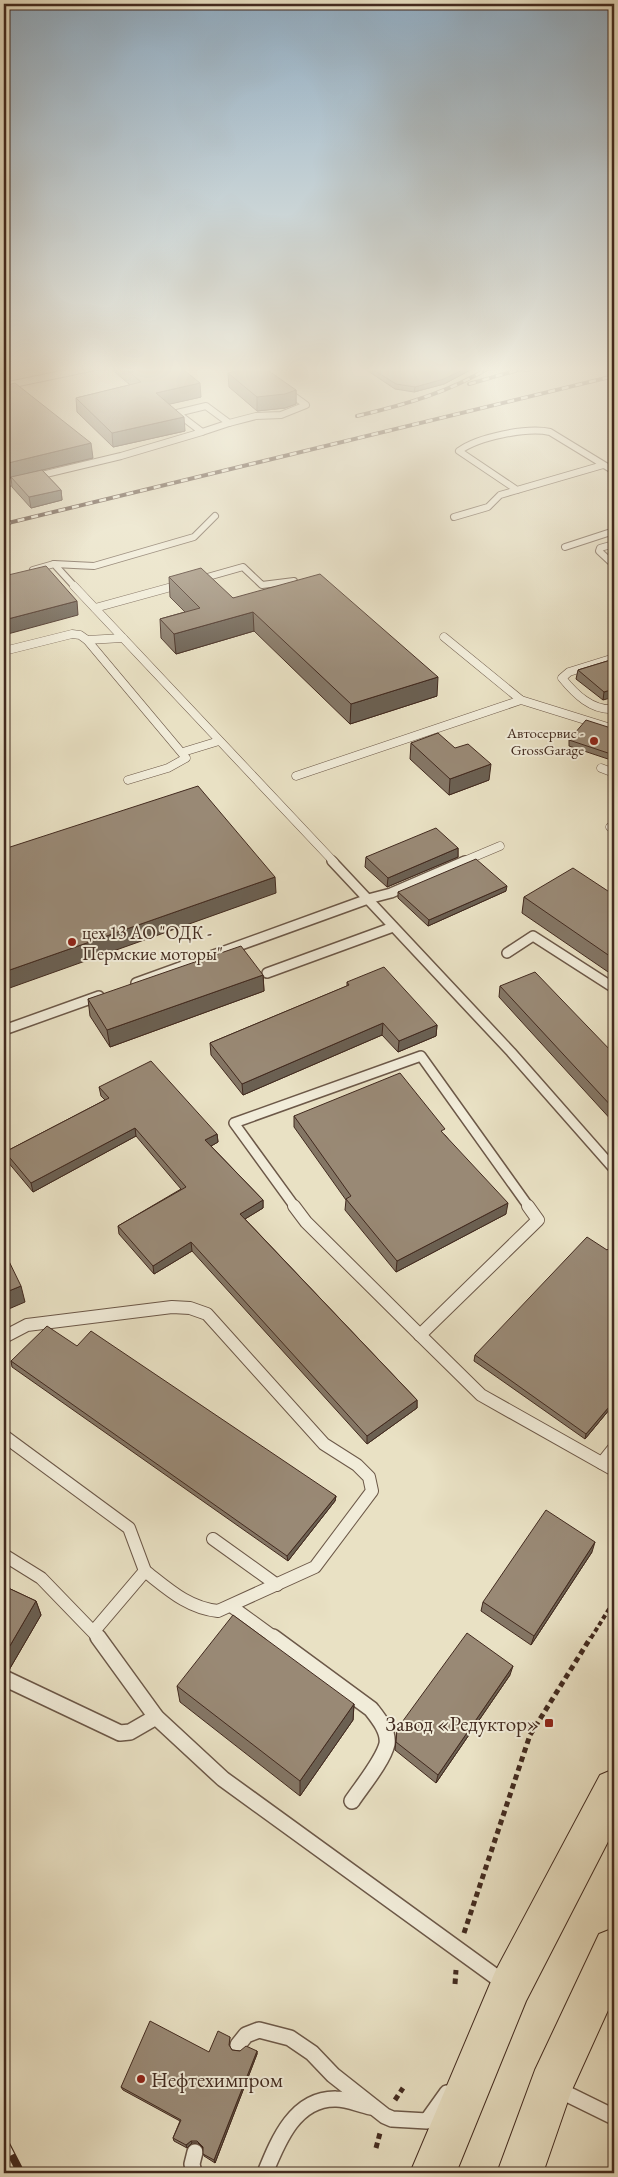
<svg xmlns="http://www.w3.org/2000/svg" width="618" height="2177" font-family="'EB Garamond',serif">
<rect width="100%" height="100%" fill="#e9e1c4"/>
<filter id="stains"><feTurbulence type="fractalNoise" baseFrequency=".004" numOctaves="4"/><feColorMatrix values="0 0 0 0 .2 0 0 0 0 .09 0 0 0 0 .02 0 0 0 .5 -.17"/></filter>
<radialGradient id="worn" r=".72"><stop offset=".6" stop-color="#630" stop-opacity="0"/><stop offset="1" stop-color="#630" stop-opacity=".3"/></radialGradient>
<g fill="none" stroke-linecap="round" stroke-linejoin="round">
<g stroke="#6c5848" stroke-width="8">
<g id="service-far4">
<polyline points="230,366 248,377"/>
<polyline points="4,386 100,366"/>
<polyline points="202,432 229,423"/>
<path d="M603 465 517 490 459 451C478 437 527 427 550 432L614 471"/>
<polyline points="4,484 121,456 202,432 177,413 206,406 229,423 256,416 281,415 306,405 284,389"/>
<polyline points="454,517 488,507 500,495 517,490"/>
<polyline points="614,544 600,548 599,551 614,565"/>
<polyline points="565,547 614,531"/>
<polyline points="54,564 94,566 194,537 215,516"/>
<polyline points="33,570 54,564 75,587"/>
<polyline points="197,580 243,567 262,585 294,581"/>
<polyline points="171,587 181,584"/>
</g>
</g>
<g stroke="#6c5848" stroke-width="9">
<g id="service-far3">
<polyline points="74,586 334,862"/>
<polyline points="95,608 175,586"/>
<polyline points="444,637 521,700"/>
<polyline points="87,640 186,758 168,768 128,780"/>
<polyline points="4,651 72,634 80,635 87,640 123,638"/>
<path d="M614 658 569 672 562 678C575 694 592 711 614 709"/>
<polyline points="183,752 219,741"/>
<polyline points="601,768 614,773"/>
<polyline points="296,776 521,700 614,729"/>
<polyline points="610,827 614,825"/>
<polyline points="462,862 500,846"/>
</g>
</g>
<g stroke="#6c5848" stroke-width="12">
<g id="service-far2">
<polyline points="332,861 511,1052 614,1169"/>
<polyline points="507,953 533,936 614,988"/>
<polyline points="267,973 393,927"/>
<polyline points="136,983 368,899 391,893 465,861"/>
<polyline points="4,1030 99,996"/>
<polyline points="295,1207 234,1123 421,1056 529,1207"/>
</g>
</g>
<g stroke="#6c5848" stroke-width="14">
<g id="service-far1">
<polyline points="294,1206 306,1222 420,1335"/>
<polyline points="420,1335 481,1395 614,1470"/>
<polyline points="420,1335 538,1220 528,1206"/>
<path d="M4 1337 27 1325 172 1307 190 1308 207 1314 324 1444 357 1465 369 1477 372 1491 315 1567 218 1611C188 1608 168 1589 145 1571L94 1631"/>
<polyline points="4,1436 129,1528 145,1571"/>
<polyline points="602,1463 614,1448"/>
<polyline points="213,1539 277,1585"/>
<polyline points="4,1555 41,1578 99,1638"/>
<polyline points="231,1606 275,1638"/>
</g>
</g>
<g stroke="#6c5848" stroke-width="18">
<g id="service">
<polyline points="98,1637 156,1717 223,1779 503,1982"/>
<path d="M273 1637 371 1709C378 1718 389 1731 387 1744 383 1761 362 1786 352 1801"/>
<polyline points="4,1678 120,1733 130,1732 156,1717"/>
<polyline points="238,2045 246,2035 259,2030 290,2038 312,2053 333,2075 385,2116 392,2119 427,2121 447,2093"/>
<polyline points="559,2090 614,2117"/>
<polyline points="194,2173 192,2164 195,2152"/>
<path d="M265 2173C278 2141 295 2098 336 2099 348 2099 360 2105 371 2107"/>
</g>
</g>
<g stroke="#422a1f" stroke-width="2">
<g id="primary">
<polygon points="614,1769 614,1830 526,2001 456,2173 410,2173 495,1972 600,1775"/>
<polygon points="614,1928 614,1997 571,2092 543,2173 497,2173 535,2070 599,1934"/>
</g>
</g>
<polyline stroke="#422a1f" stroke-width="4" stroke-dasharray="4.5 3" stroke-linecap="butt" points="591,1638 614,1601"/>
<g stroke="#422a1f" stroke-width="5" stroke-dasharray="5.5 4" stroke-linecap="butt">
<polyline points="464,1933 530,1735 591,1637"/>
<polyline points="455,1984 456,1970"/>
<polyline points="395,2100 403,2088"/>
<polyline points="376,2148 380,2133"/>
</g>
<use href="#service-far4" stroke="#f1ecd9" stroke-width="6"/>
<use href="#service-far3" stroke="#f1ecd9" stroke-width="8"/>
<use href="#service-far2" stroke="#f1ecd9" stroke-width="9"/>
<use href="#service-far1" stroke="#f1ecd9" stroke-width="12"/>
<use href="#service" stroke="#f1ecd9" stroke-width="15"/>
<use href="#primary" fill="#e9e1c4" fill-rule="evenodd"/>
<g stroke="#422a1f" stroke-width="4">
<g id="rail-far1">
<polyline points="525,370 545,366"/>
<polyline points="469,384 532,366"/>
<path d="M357 416C404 405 450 392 492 366"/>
<polyline points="4,524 614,376"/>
</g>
</g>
<g stroke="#422a1f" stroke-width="8">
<polyline id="rail" points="4,2140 21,2173"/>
</g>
<use href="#rail-far1" stroke="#f1ecd9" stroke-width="2.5" stroke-dasharray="7" stroke-linecap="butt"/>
<use href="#rail" stroke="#f1ecd9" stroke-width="5.5" stroke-dasharray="17" stroke-linecap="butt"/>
</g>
<g fill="#847665" stroke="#422a1f">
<polygon points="108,366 179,366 201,397 169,404 185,431 113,447 77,412 76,398 130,385"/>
<polygon points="362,366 478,366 444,384 414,392 395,389 362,367"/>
<polygon points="228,373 296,390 296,404 285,408 257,411 229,387"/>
<polygon points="4,386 93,458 42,470 61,490 62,500 31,508 12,487 11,477 4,479"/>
<polygon points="169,577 233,598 437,696 350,724 254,631 176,654 161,638 160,619 185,612 170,597"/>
<polygon points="614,659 603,700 576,679 578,670"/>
<polygon points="614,729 614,761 569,746 569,740"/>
<polygon points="411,743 489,780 449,795 410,759"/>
<polygon points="458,848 458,857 387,887 365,867 366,857"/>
<polygon points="506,891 428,926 398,898 398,892"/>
<polygon points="614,895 614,976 522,913 524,897"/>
<polygon points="263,975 264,991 110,1047 90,1016 88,999"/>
<polygon points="347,982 437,1025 436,1036 398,1052 382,1035 243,1095 211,1055 210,1043 347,986"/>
<polygon points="500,986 614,1054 614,1123 499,997"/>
<polygon points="99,1087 217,1134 218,1142 211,1146 263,1200 263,1208 245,1219 417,1400 417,1408 367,1444 192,1251 154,1274 119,1234 118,1226 181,1189 136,1136 33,1192 7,1161 5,1152 105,1100 101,1096"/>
<polygon points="294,1116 445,1135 506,1214 396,1272 345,1210 346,1200 294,1127"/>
<polygon points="607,1250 614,1404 585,1439 474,1361 475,1355"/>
<polygon points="11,1361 336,1496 335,1501 288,1561 12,1367"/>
<polygon points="592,1552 531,1645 481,1611 483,1602"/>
<polygon points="4,1586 36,1601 41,1615 9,1670 4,1669"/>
<polygon points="510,1675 436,1783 395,1750 397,1729"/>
<polygon points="177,1686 354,1704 353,1720 300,1796 180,1702"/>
<polygon points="230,2037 229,2046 232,2050 240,2051 257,2051 257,2054 215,2163 204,2156 203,2148 198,2143 192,2143 187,2148 174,2141 173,2138 180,2121 123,2090 121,2087 209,2052"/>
</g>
<g fill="#6b6052" stroke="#422a1f">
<polygon points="470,366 478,366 444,384 414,392 415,387"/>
<polygon points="200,383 201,397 157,407 156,393"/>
<polygon points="296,390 296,404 285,408 257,411 257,397"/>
<polygon points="184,417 185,431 113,447 112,433"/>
<polygon points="91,443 93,458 4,479 4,464"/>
<polygon points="61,490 62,500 31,508 29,497"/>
<polygon points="77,601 78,615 4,635 4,620"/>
<polygon points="253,612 254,631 176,654 174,634"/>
<polygon points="438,677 437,696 350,724 351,704"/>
<polygon points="614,689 614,697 603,700 604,692"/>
<polygon points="491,764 489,780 449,795 450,779"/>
<polygon points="458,848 458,857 387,887 388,878"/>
<polygon points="275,877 276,893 4,990 4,972"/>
<polygon points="507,886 506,891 428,926 429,920"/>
<polygon points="263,975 264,991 110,1047 107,1030"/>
<polygon points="383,1023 382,1035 243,1095 242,1084"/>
<polygon points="437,1025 436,1036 398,1052 399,1041"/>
<polygon points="135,1128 136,1136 33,1192 31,1183"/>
<polygon points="217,1134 218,1142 206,1149 205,1140"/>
<polygon points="263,1200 263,1208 240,1222 240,1214"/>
<polygon points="508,1203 506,1214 396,1272 397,1261"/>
<polygon points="191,1242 192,1251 154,1274 153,1266"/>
<polygon points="21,1286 25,1302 4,1311 4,1293"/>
<polygon points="417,1400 417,1408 367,1444 367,1436"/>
<polygon points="614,1401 614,1404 585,1439 586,1434"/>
<polygon points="336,1496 335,1501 288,1561 287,1556"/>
<polygon points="595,1542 592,1552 531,1645 534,1636"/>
<polygon points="36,1601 41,1615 9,1670 4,1656"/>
<polygon points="513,1666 510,1675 436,1783 438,1775"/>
<polygon points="354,1704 353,1720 300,1796 300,1781"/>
<polygon points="257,2051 257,2054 215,2163 214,2160"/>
<polygon points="191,2141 192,2143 187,2148 186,2145"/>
</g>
<g fill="#998975" stroke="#422a1f">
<polygon points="122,366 179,366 200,383 156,393 184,417 112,433 76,398 141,382"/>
<polygon points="367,366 470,366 444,379 415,387 396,384"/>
<polygon points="249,368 266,369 296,390 285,394 257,397 228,373"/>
<polygon points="15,383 91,443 4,464 4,386"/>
<polygon points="42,470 61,490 29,497 11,477"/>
<polygon points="46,566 77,601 4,620 4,576"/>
<polygon points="201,568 233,598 320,574 438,677 351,704 253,612 174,634 160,619 200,608 169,577"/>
<polygon points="614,659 614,689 604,692 578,670"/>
<polygon points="586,720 614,729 614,755 569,740"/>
<polygon points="438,733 455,748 468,744 491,764 450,779 411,743"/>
<polygon points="198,786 275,877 4,972 4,849"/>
<polygon points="436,828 458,848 388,878 366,857"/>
<polygon points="476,859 507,886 429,920 398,892"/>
<polygon points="573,868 614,895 614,959 524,897"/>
<polygon points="241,946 263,975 107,1030 88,999"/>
<polygon points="384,967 437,1025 399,1041 383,1023 242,1084 210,1043 349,985 347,982"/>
<polygon points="535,972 614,1054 614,1109 500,986"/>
<polygon points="151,1061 217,1134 205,1140 263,1200 240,1214 417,1400 367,1436 191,1242 153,1266 118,1226 186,1187 135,1128 31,1183 5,1152 109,1098 99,1087"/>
<polygon points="400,1073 445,1129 441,1131 508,1203 397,1261 346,1199 351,1196 294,1116"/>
<polygon points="587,1237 607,1250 614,1243 614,1401 586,1434 475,1355"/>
<polygon points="4,1251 21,1286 4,1293"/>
<polygon points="47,1326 77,1346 91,1331 336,1496 287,1556 11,1361"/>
<polygon points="546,1510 595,1542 534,1636 483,1602"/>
<polygon points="4,1586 36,1601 4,1656"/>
<polygon points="233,1615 354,1704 300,1781 177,1686"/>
<polygon points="467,1633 513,1666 438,1775 396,1742 397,1729"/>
<polygon points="150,2021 209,2052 218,2031 230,2037 229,2045 232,2050 240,2051 246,2046 257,2051 214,2160 203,2154 203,2147 197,2141 191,2141 186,2145 173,2138 181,2120 121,2087"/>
</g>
<linearGradient id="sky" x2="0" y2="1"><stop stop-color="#91adc3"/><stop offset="0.55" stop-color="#f5f2e4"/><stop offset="1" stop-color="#f5f2e4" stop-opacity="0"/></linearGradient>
<rect width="618" height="671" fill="url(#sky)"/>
<g fill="#8f2418" stroke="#f1ecd9" stroke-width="2">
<circle cx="594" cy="741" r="5"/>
<circle cx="72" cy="942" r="5"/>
<rect x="544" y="1718" width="10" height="10" rx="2.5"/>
<circle cx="141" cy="2079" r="5"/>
</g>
<g text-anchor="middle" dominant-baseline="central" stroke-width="4" stroke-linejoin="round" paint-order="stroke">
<g font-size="15" fill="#422a1f" stroke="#f1ecd9" text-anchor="end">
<text x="584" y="732">Автосервис -<tspan x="584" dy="17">GrossGarage</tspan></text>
</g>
<g font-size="18" fill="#422a1f" stroke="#f1ecd9" text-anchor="start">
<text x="82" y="932">цех 13 АО "ОДК -<tspan x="82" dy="21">Пермские моторы"</tspan></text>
</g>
<g font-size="21" fill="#422a1f" stroke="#f1ecd9" text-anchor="end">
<text x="539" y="1723">Завод «Редуктор»</text>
<text x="151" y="2079" text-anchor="start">Нефтехимпром</text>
</g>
</g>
<rect width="618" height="2177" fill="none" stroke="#e9e1c4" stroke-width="20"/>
<rect x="5" y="5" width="608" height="2167" fill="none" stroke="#422a1f" stroke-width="2.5"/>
<rect x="10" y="10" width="598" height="2157" fill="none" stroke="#422a1f"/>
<rect width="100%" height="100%" filter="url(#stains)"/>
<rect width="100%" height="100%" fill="url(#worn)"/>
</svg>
